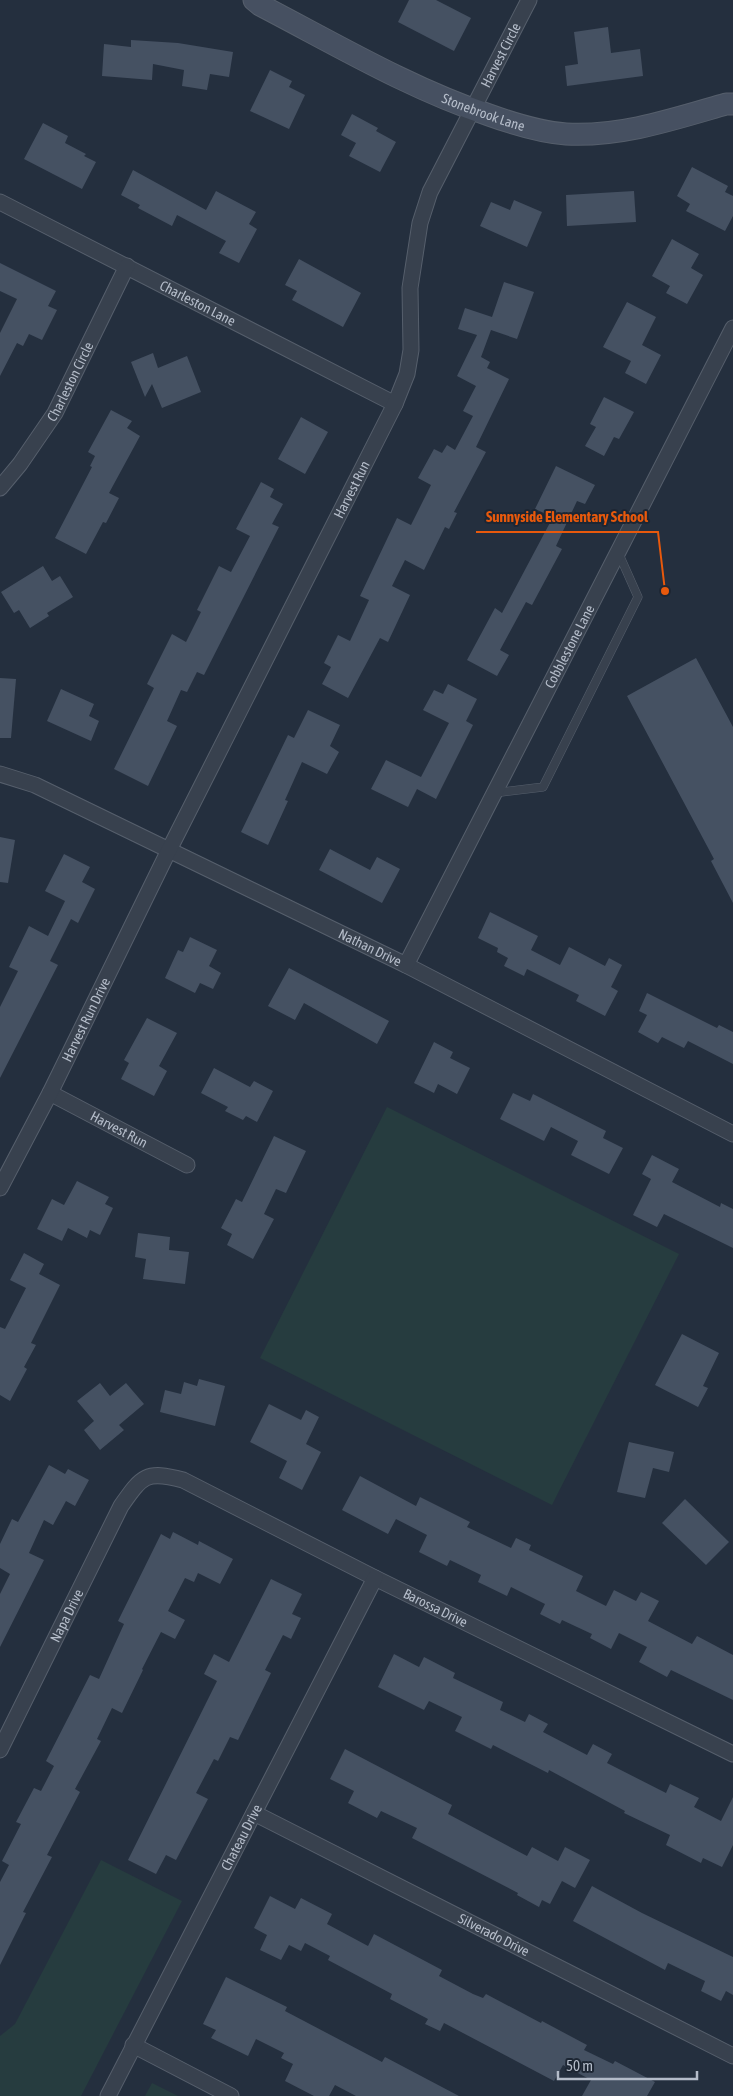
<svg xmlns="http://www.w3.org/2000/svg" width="733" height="2096" font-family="'Asap Condensed',sans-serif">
<rect width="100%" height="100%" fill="#242f3e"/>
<g fill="#263c3f">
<polygon points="387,1107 679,1254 552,1505 260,1358"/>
<polygon points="101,1860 182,1901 81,2096 0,2096 0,2036 15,2024"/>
<polygon points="152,2083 178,2096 145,2096"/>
</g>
<g fill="#455162">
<polygon points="409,0 436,0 471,18 454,51 398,22"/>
<polygon points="608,27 611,53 640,49 643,76 567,86 565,66 578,64 574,32"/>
<polygon points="131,40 178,43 233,52 229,77 210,74 207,90 182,86 184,70 153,64 152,80 102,76 104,44 131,47"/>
<polygon points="270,70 292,81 289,87 305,95 289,129 250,111"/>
<polygon points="352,114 378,128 376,131 396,142 380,172 349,156 356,143 341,135"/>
<polygon points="43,123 68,136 65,143 86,154 84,156 96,162 82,189 24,159"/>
<polygon points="692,167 728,186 725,192 733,196 733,216 725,231 686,211 690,204 677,196"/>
<polygon points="133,170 206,210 216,191 256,212 249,224 257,229 239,263 219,253 226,241 177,215 172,226 138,208 140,205 121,195"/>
<polygon points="634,191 636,222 567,226 566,195"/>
<polygon points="514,200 542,212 527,247 480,226 491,202 510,210"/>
<polygon points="672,239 699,254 691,268 703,275 687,304 666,293 670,286 652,276"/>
<polygon points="299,259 361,293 343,327 292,300 297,291 285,285"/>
<polygon points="0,263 56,291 48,306 57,310 42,340 29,334 23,346 17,343 0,376 0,333 17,299 0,291"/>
<polygon points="504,282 534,292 517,339 491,330 481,357 490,362 487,368 509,379 476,447 486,452 454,512 457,513 449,529 445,527 424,570 405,560 392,586 410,595 388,642 380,638 348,698 322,684 331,667 324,663 338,635 350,641 369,600 360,596 397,518 411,525 431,485 418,478 434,449 442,453 447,445 455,450 473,416 463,411 476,386 457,376 477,335 458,329 465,308 492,317"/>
<polygon points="627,302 656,317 642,345 661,355 646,384 625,373 631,361 603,347"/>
<polygon points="153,353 158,368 187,356 201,392 162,408 152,384 145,397 131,362"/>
<polygon points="604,397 634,412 619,439 614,437 604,456 585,446 596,427 590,424"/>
<polygon points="111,410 132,421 127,428 140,436 109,493 119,498 106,523 103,522 86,554 55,538 92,467 90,466 95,456 88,452"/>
<polygon points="301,417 328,432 305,474 278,459"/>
<polygon points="556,466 595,485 585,504 577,501 556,546 562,549 532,605 526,602 500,650 509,655 497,676 467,660 495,608 502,613 553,517 535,509"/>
<polygon points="261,482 274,489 270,497 283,504 272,524 279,527 204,675 197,672 187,692 181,690 167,721 177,726 148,786 114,769 154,688 147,684 172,634 186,642 201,612 197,610 219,566 231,572 250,536 236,529"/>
<polygon points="43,566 52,581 60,576 73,597 47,613 49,616 30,628 19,610 14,613 1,592"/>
<polygon points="696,658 733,727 733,903 711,861 714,859 627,696"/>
<polygon points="0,678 16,679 11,738 0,738"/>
<polygon points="448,684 477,699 466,721 473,725 436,799 417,789 408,807 371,789 386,760 421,777 449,723 423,710 434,690 443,694"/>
<polygon points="61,689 94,704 89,716 99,721 91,741 47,721"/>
<polygon points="308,710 340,725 330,746 339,752 327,774 302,762 285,800 288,801 268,845 241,832 288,735 294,738"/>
<polygon points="0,837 15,840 8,883 0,882"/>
<polygon points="330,849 370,870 377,857 400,869 382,903 319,870"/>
<polygon points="64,854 90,867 82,882 95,889 78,923 71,919 50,961 58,965 0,1078 0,1007 18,971 9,967 29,926 48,936 65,901 45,891"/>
<polygon points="490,912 538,936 531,950 560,965 569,947 605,966 609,958 622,965 611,987 618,991 605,1016 576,1001 579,995 527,969 524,976 504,966 508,958 497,952 498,948 478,938"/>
<polygon points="190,937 217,950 209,966 221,973 213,989 200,983 195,993 165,978 178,950 183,952"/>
<polygon points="289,968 389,1021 377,1044 304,1003 295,1020 268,1006"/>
<polygon points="647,993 717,1028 719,1025 733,1032 733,1064 688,1041 684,1048 662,1037 658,1043 638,1032 647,1015 639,1011"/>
<polygon points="147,1018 177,1033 159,1066 167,1071 154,1096 121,1079 129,1063 124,1060"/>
<polygon points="434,1042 453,1052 450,1058 470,1068 457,1094 438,1084 434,1093 414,1083"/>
<polygon points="214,1068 250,1087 254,1081 273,1091 257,1122 246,1116 243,1120 225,1111 228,1107 201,1093"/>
<polygon points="513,1093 530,1101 533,1094 606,1131 603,1138 623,1148 609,1174 571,1155 578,1141 551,1127 544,1141 500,1119"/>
<polygon points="274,1136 306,1151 286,1193 276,1189 264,1214 274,1219 253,1259 227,1245 232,1234 221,1228 236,1199 242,1202"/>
<polygon points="652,1155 679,1169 672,1182 720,1207 721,1203 733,1209 733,1248 664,1214 657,1227 633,1215 651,1179 642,1174"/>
<polygon points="77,1181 109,1197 105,1204 113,1208 100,1235 90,1230 87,1238 68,1228 62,1241 37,1229 52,1199 64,1205"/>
<polygon points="138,1233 170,1237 169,1250 189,1252 185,1284 143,1279 146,1259 135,1257"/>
<polygon points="24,1253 44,1264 39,1274 60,1285 31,1343 36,1345 24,1367 27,1369 10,1401 0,1395 0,1327 5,1329 26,1288 10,1280"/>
<polygon points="682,1334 719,1353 703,1386 708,1388 698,1407 655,1385"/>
<polygon points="199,1379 225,1386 215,1426 160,1412 165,1390 181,1394 184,1382 197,1386"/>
<polygon points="100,1383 110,1396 126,1383 144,1404 119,1425 124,1430 100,1450 84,1430 94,1421 77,1401"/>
<polygon points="269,1404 301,1420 306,1410 319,1417 306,1444 321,1452 302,1490 279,1478 287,1461 250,1442"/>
<polygon points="629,1442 674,1452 669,1472 653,1468 645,1498 617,1492"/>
<polygon points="49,1465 65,1474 68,1469 89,1480 75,1506 66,1501 53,1525 44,1520 29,1553 44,1560 0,1647 0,1594 10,1574 0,1568 0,1544 12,1519 18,1522"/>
<polygon points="360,1476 416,1506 420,1497 470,1522 467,1527 511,1548 516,1538 531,1545 529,1550 583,1576 576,1591 606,1606 614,1590 636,1601 641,1592 659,1601 648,1621 692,1644 697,1636 733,1655 733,1700 671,1670 667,1677 639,1662 647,1647 619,1633 611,1649 590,1638 592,1634 562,1620 560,1624 540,1614 545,1604 511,1587 507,1596 478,1582 481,1575 450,1560 447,1566 419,1552 427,1535 396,1519 388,1534 342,1510"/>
<polygon points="685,1499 729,1542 706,1565 662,1523"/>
<polygon points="173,1532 198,1545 199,1541 233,1559 220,1584 198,1573 194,1582 185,1578 168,1611 185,1620 175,1639 161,1632 142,1669 143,1670 122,1713 112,1708 97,1739 101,1741 75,1789 80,1792 47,1855 52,1857 23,1912 26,1913 0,1965 0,1882 9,1865 2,1861 21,1824 16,1822 34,1788 41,1791 54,1766 46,1761 90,1675 99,1679 124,1624 118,1621 161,1534 170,1539"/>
<polygon points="271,1579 302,1594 292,1614 301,1618 291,1639 283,1635 265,1670 271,1673 238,1740 230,1737 218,1761 214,1759 196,1793 208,1799 176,1860 166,1855 156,1874 128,1860 217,1681 204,1674 214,1654 229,1662"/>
<polygon points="394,1654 419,1667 424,1657 455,1673 453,1678 503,1702 500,1710 525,1722 529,1714 548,1724 543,1732 587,1755 593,1744 612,1754 607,1763 666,1793 670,1784 699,1798 694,1807 721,1821 733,1797 733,1845 722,1867 703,1858 701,1863 666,1845 670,1835 624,1813 625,1811 549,1770 548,1773 493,1745 491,1749 455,1731 462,1717 429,1701 424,1710 378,1687"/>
<polygon points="345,1749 452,1805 448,1814 527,1856 532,1847 558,1861 565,1847 590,1860 575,1888 562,1881 550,1904 542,1900 539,1907 517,1895 518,1893 412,1838 417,1828 381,1811 377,1818 348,1803 354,1791 330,1779"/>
<polygon points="592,1886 642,1913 733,1957 733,1995 726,1991 721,2001 701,1991 705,1981 668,1963 665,1970 573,1921"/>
<polygon points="270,1896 295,1909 301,1898 332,1914 327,1924 368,1946 374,1934 442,1970 439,1976 473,1994 483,1998 486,1994 541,2023 542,2021 587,2045 584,2050 613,2064 615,2061 655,2082 647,2096 582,2096 591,2080 563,2065 554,2081 444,2023 440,2031 425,2024 428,2019 390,1999 392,1994 328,1960 330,1956 305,1943 301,1951 289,1945 281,1960 260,1950 267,1935 254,1928"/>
<polygon points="226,1977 287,2007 285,2011 382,2062 385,2057 459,2096 356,2096 335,2085 329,2096 314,2096 285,2081 293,2064 281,2058 284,2053 256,2039 248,2056 211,2038 216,2030 203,2024"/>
</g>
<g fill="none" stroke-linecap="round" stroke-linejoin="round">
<g stroke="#565f6c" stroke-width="9">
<polyline id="lane" points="494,793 543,787 638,597 618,552"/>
</g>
<g stroke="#565f6c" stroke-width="17">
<g id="street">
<path id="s1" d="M0 202 395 404"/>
<path id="s2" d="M0 488 20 464 55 413 127 266"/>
<path id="s3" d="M0 774 35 785 406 965 733 1134"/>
<path id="s4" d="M406 965 733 328"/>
<path id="s5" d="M50 1093 187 1165"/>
<path id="s6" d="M0 1188 50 1093 169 850 395 404 407 374 411 350 410 288 420 223 430 192 529 0"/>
<path id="s7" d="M0 1750 121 1506C142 1476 146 1470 183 1480L375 1578 733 1754"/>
<path id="s8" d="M254 1813 733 2056"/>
<polyline points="133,2045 231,2096"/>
<path id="s9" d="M108 2096 375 1578"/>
</g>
</g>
<g stroke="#565f6c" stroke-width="23">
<g id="secondary">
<path id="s10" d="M254 0 260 5C335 44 409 88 489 115 514 124 539 132 566 134 621 137 674 119 726 104H733"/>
</g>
</g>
<use href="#lane" stroke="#38414e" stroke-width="8"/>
<use href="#street" stroke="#38414e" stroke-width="15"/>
<use href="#secondary" stroke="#465061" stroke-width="21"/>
</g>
<g text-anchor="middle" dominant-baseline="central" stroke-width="4" stroke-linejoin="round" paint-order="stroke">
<g font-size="14" fill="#b4bcc9" stroke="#1d2633">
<text stroke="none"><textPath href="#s6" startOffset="1249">Harvest Circle</textPath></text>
<text stroke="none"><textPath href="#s10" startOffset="256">Stonebrook Lane</textPath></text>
<text stroke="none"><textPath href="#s1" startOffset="222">Charleston Lane</textPath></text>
<text stroke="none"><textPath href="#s2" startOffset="128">Charleston Circle</textPath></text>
<text stroke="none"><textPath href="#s6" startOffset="782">Harvest Run</textPath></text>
<text stroke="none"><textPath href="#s4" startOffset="358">Cobblestone Lane</textPath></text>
<text stroke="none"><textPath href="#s3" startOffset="409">Nathan Drive</textPath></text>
<text stroke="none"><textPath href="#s6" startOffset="189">Harvest Run Drive</textPath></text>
<text stroke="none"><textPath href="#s5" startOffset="78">Harvest Run</textPath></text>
<text stroke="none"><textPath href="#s7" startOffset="631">Barossa Drive</textPath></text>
<text stroke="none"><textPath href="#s7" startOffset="150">Napa Drive</textPath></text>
<text stroke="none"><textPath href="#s9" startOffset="291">Chateau Drive</textPath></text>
<text stroke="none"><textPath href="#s8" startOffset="269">Silverado Drive</textPath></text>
</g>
</g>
<path fill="none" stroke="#e8590c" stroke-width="2" d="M665 591L658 532H476"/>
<circle fill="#e8590c" stroke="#1d2633" stroke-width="2" cx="665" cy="591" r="5"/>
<g font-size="15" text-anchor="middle" font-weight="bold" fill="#e8590c" stroke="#1d2633" stroke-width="4" stroke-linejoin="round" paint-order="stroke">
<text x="567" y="522">Sunnyside Elementary School</text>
</g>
<path d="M558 2071v8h139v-8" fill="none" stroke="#b4bcc9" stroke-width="2.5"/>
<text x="566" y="2071" font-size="15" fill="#b4bcc9" stroke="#1d2633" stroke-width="4" paint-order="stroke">50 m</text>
</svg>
